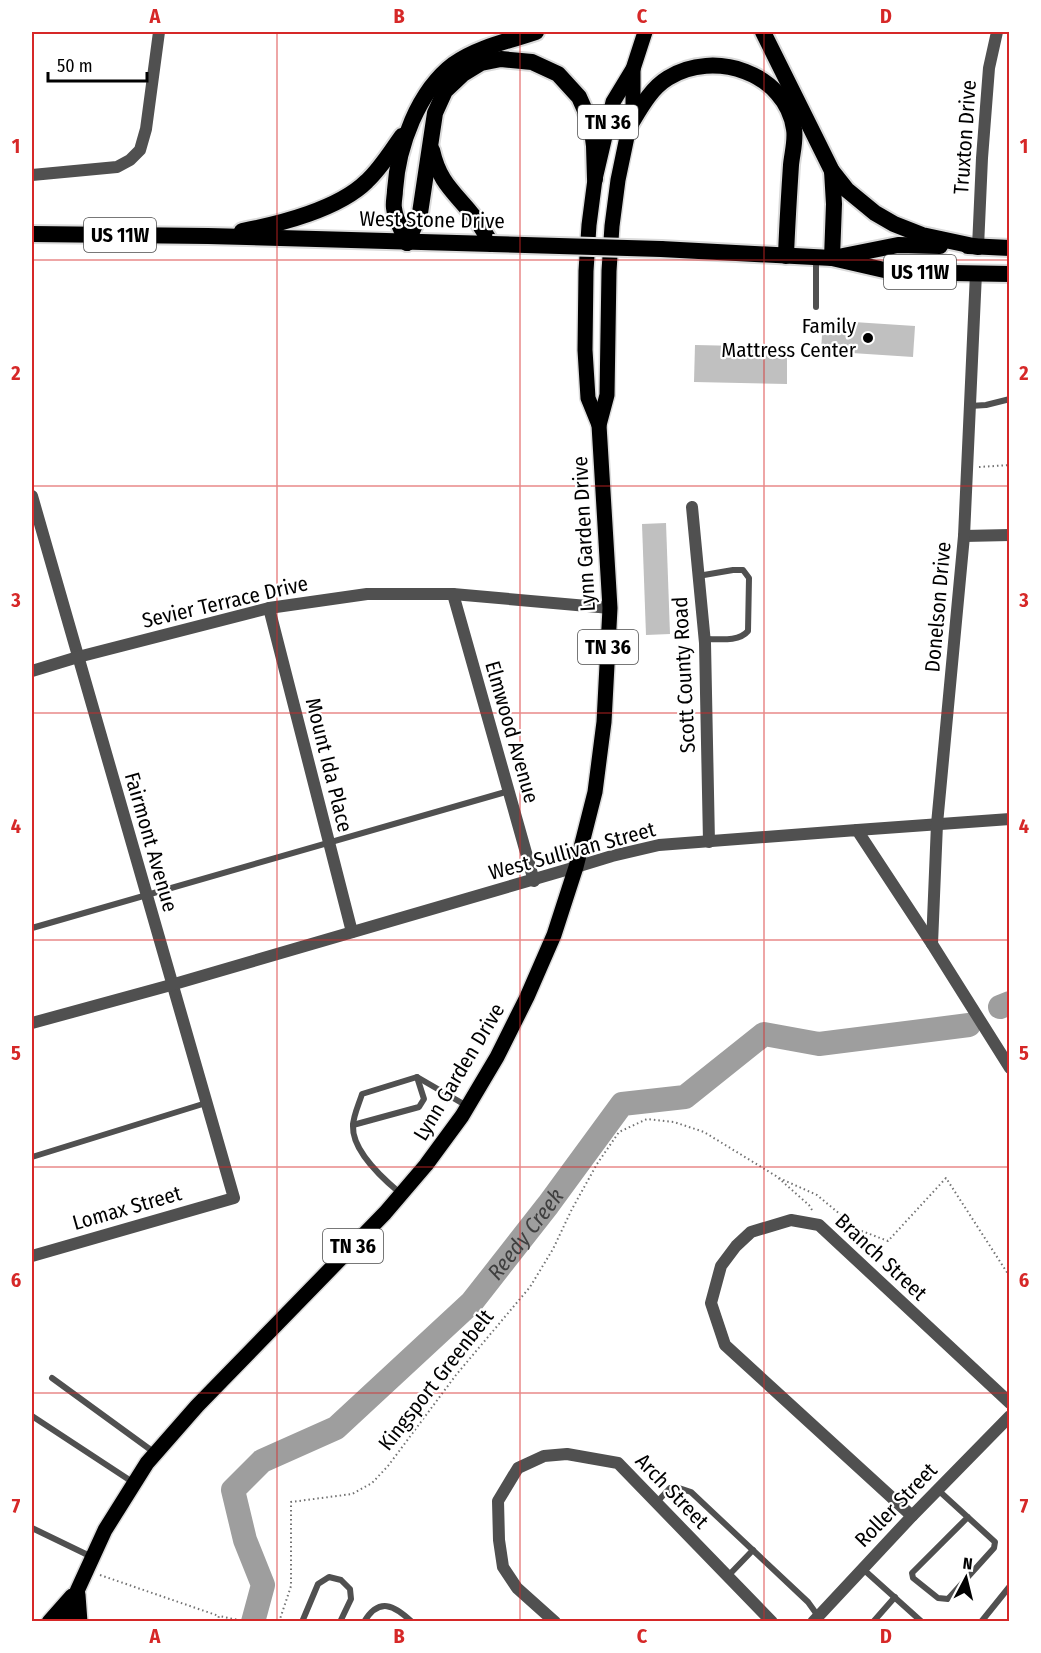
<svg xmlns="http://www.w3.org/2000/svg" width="1041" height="1653" font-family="'Fira Sans Condensed',sans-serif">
<rect width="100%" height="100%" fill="#fff"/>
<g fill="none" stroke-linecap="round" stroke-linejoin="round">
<g stroke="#9e9e9e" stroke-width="24">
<polyline points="1000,1007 1010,1003"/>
<path id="s1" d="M253 1622 263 1585 245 1540 233 1490 262 1461 336 1428 472 1302 548 1205 622 1104 685 1097 764 1034 819 1044 969 1025"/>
</g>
</g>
<g fill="#c0c0c0">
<polygon points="823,320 915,326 913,357 821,351"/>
<polygon points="695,345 787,347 787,384 694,382"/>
<polygon points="666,523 670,634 646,635 642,524"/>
</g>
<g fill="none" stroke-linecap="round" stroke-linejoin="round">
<g stroke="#dbdbdb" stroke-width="18">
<g id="primary">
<polyline points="599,425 588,398 585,350 586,271 589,225 595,179 613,102 633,69 645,32"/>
<polyline points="78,1595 80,1622"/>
<polyline points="49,1622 72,1596"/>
<polyline points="65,1622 78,1589 105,1530 147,1463 197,1406 385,1213 426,1165 462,1116 497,1057 527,997 554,935 576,867 595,792 604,722 610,608 599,425 607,395 609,271 612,226 618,180 633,108 633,69"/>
</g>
</g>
<g stroke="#dbdbdb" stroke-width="20">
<g id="trunk">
<polyline points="763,32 832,171 847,190 875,213 894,224 922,235 978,247"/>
<path d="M629 127C640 109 650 89 668 78 714 49 786 73 794 129 796 140 792 154 791 165 789 196 787 226 786 256"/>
<path d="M432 150C439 181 452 190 471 213 479 222 485 234 492 244"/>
<polyline points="832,171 834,204 832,258"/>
<path d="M242 231C280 224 339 209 367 181 381 168 391 151 402 136"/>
<polyline points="32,234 208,236 492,244"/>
<polyline points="407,243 420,213 435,113 445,91 463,74 481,63 501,59 532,62 558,74 579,97 591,124 594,146 595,179"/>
<path d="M407 243C403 232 395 219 394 208 393 203 395 196 395 190 398 146 418 91 454 64 478 47 509 41 536 32"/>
<polyline points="968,246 1010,248"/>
<polyline points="661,249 832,258 893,272 1010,274"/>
<polyline points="838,257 898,245 940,246"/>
</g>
</g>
<g stroke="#727272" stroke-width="2" stroke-dasharray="1.5 3" stroke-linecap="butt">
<polyline points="979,467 1010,465"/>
<polyline points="779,1178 817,1195 859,1230 888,1241 946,1178 1010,1277"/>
<polyline points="100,1575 219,1616"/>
<polyline points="217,1622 219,1616 248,1622"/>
<polyline points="279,1622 291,1586 291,1502 352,1494 372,1483 388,1466 456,1375 530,1287 553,1249 572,1209 597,1164 619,1132 647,1119 674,1122 704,1132 776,1176 809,1205 812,1210"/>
</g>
<g stroke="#505050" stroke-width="6">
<polyline points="816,307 816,258"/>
<polyline points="970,406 986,405 1010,399"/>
<path d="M698 576 733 570H743L749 578 748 631C739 642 719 639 705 639"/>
<polyline points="32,928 509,791"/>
<polyline points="353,1125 419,1107 424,1099 417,1077"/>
<polyline points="32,1157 206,1103"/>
<path d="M400 1193C382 1178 352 1151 353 1126 353 1116 359 1104 362 1094L417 1077 467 1106"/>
<polyline points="52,1378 155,1453"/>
<polyline points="32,1416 134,1483"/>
<polyline points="938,1490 995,1542 994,1548 948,1599 938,1598 913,1578 912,1573 968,1517"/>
<polyline points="657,1502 670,1488 679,1488 691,1492 808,1602 818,1616"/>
<polyline points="32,1528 92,1557"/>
<polyline points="863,1569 922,1622"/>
<polyline points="728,1576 753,1550"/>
<polyline points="302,1622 318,1584 329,1577 341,1580 350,1589 351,1599 340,1622"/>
<path d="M364 1622C379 1597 394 1605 412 1622"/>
<polyline points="873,1622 895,1597"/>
<polyline points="981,1622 1010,1586"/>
</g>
<g stroke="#505050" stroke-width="12">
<polyline points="32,175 117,167 130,160 140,150 146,129 159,32"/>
<polyline points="978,247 982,158 989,68 997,32"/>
<polyline points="32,496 234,1198 32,1256"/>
<polyline points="692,507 705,643 709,842"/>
<polyline points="964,536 1010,535"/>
<polyline points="453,594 534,881"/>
<polyline points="269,608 352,932"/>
<polyline points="32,671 78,657 269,608 367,594 453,594 610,608"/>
<polyline points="857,830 1010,819"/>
<polyline points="932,944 937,824 964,536 976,273"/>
<polyline points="32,1023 171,985 576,867"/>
<polyline points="912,1516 725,1345 711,1303 721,1266 736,1246 751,1232 791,1220 819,1225 1010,1403"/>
<polyline points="555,1622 517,1588 503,1567 499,1540 498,1501 518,1468 544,1456 567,1454 618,1463 772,1622"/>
<polyline points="813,1622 912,1516 1010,1416"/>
</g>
<polyline stroke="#505050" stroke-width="12" points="576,867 612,856 659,845 857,830 932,944 1010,1068"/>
<use href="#primary" stroke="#000" stroke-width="15"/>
<use href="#trunk" stroke="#000" stroke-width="16"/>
<g stroke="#dbdbdb" stroke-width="20" stroke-linecap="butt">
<polyline id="trunk-bridge" points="492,244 661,249"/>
</g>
<use href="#trunk-bridge" stroke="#000" stroke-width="16"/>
</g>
<path fill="none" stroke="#d62828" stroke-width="1.5" stroke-opacity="0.55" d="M277 32V1622M520 32V1622M764 32V1622M32 260H1010M32 486H1010M32 713H1010M32 940H1010M32 1167H1010M32 1393H1010"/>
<circle fill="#000" stroke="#fff" stroke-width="2" cx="868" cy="338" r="6"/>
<g text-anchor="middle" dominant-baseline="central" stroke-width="4.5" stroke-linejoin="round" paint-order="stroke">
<g fill="#fff" stroke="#4c4c4c" stroke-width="1.5">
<rect x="578" y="105" width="60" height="34" rx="4.5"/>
<rect x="84" y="218" width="72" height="34" rx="4.5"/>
<rect x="884" y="255" width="72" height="34" rx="4.5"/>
<rect x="578" y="630" width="60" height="34" rx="4.5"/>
<rect x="323" y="1229" width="60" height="34" rx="4.5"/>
</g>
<g font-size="20" font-weight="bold" fill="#000">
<text x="608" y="122">TN 36</text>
<text x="120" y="235">US 11W</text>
<text x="920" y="272">US 11W</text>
<text x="608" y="647">TN 36</text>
<text x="353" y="1246">TN 36</text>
</g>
<g font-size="21" fill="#000" stroke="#fff">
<text transform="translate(965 137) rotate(-86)">Truxton Drive</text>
<text transform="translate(432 220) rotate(1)">West Stone Drive</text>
<text transform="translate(584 534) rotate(-93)">Lynn Garden Drive</text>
<text transform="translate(225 602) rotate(-13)">Sevier Terrace Drive</text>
<text transform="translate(938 607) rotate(-85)">Donelson Drive</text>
<text transform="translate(684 675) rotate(-93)">Scott County Road</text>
<text transform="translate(512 732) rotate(74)">Elmwood Avenue</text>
<text transform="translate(329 765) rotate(76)">Mount Ida Place</text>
<text transform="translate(151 842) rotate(74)">Fairmont Avenue</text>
<text transform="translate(572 851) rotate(-15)">West Sullivan Street</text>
<text transform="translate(459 1072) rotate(-59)">Lynn Garden Drive</text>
<text transform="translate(127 1208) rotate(-16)">Lomax Street</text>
<text transform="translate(881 1257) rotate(43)">Branch Street</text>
<text transform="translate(436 1380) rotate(-52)">Kingsport Greenbelt</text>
<text transform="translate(672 1491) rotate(46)">Arch Street</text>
<text transform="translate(896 1505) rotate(-46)">Roller Street</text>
</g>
<g font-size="21" fill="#000" stroke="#fff" text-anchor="end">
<text x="856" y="326">Family<tspan x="856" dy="24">Mattress Center</tspan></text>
</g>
<g font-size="22" font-style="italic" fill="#3f3f3f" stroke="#fff">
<text stroke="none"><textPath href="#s1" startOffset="532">Reedy Creek</textPath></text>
</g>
</g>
<rect width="1041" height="1653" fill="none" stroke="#ffffff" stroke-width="66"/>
<g transform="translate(966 1578) rotate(7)" stroke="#ffffff" stroke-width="4.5" paint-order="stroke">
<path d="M0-4.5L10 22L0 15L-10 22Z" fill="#000000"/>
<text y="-9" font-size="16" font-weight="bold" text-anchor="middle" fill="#000000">N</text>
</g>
<path d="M48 72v9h99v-9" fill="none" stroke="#000000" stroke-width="3"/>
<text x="57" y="72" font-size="18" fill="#000000" stroke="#ffffff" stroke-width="4.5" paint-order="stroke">50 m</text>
<rect x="33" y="33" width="975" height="1587" fill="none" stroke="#d62828" stroke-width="2"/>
<g font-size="20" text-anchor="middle" font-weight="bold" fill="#d62828">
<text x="155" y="23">A</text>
<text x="399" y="23">B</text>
<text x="642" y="23">C</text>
<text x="886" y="23">D</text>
<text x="16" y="153">1</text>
<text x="1024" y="153">1</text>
<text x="16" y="380">2</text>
<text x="1024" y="380">2</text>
<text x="16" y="607">3</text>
<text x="1024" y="607">3</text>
<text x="16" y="833">4</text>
<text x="1024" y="833">4</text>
<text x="16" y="1060">5</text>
<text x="1024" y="1060">5</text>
<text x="16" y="1287">6</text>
<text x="1024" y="1287">6</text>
<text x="16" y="1513">7</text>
<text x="1024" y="1513">7</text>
<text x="155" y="1643">A</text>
<text x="399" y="1643">B</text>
<text x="642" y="1643">C</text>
<text x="886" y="1643">D</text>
</g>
</svg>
